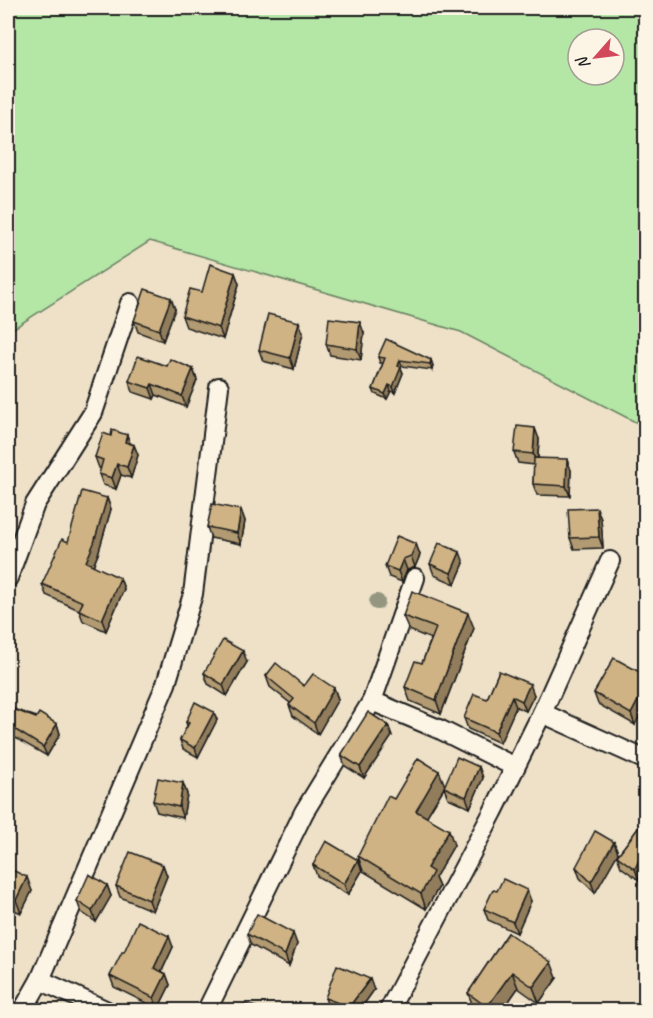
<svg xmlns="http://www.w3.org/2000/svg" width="653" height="1018" font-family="Caveat,sans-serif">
<rect width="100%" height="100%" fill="#eee1c8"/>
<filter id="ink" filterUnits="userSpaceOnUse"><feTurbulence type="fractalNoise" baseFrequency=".0167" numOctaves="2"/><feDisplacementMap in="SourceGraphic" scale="12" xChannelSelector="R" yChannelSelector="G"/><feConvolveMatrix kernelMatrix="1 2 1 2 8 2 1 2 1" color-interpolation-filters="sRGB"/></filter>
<g filter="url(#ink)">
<path fill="#b4e6a6" stroke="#688161" stroke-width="1.5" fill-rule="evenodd" d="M8 8H645V427L461 332 150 241 8 332ZM578 39H614V75H578Z"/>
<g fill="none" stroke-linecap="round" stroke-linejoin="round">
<g stroke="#1c1c1c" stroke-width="22">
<g id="minor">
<polyline points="8,578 35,504 93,413 130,303"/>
<polyline points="372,701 441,730 515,767"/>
<polyline points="542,713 646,760"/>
<polyline points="40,980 105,1010"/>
<polyline points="23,1010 40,980 166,684 193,594 219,387"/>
<polyline points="207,1010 304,812 372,701 415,578"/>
<polyline points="389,1010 493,812 542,713 610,561"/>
</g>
</g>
<use href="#minor" stroke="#fcf5e5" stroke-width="18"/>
</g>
<circle fill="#949680" cx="377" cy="602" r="8"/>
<g fill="#b29a72" stroke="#1c1c1c" stroke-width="1.5">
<polygon points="235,273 239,284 223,339 186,327 182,316 202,292"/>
<polygon points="175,309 163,341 138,332 134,321"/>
<polygon points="299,322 303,333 294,369 263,361 259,350"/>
<polygon points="364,333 361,360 330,355 326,344"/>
<polygon points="378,357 431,360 433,366 432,370 402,366 401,368 403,373 395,393 391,391 387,399 375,394 373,389 383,363 380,363"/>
<polygon points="167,366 193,369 197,380 186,407 156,395 154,399 133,392 129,381"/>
<polygon points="127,435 130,443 134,445 138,455 131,478 121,475 116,489 103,485 99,474 101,469 99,468 95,457 111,436"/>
<polygon points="539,439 538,458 571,470 570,496 537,495 533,484 534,465 518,463 514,452"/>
<polygon points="107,498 111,509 98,554 93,566 120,578 124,589 106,631 83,621 79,610 46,595 42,584 68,542"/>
<polygon points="241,510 245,521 241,544 211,538 207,527"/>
<polygon points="601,519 603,548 574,549 570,538"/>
<polygon points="416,544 420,555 415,567 407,570 402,582 389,577 385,566"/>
<polygon points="464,563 455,584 434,575 430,564"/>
<polygon points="403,616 474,628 441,714 410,701 405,687 422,663 431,639 409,630"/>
<polygon points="614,658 635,725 598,704 594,693"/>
<polygon points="247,662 227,696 208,684 204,673"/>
<polygon points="499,671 534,695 526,711 516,707 500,743 468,729 464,718 487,699"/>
<polygon points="266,676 304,686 334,688 338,699 318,734 293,716 289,705 290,703 270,687"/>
<polygon points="8,707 57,724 60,734 47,756 14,737 8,756"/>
<polygon points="214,712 217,720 198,757 183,749 180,740 187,726 186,722"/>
<polygon points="388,725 392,736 364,778 345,766 341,755"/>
<polygon points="479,767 483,778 470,808 448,798 444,788 426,817 454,845 435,878 439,887 426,909 363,871 358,856 394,799 444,786"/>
<polygon points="183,783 187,794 183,818 157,812 153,801"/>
<polygon points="639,827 639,880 621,867 617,856"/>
<polygon points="614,842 618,853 595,893 580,878 576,867"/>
<polygon points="358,860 362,871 348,895 317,876 313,865"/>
<polygon points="163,865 167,876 153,911 120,897 116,886"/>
<polygon points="8,868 32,891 21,913 12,909 8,919"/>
<polygon points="107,885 111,896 96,922 81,912 77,901"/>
<polygon points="497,891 531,901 517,933 488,920 484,909"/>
<polygon points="508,933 557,978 539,1003 518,988 502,1011 476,1011 474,1009 468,993"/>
<polygon points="247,934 297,944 289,966 251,945"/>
<polygon points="173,947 162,971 166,974 170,985 158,1009 114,987 110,976 124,952"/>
<polygon points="374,990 359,1011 333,1011 329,1009 325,998"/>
</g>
<g fill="#917d5c" stroke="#1c1c1c" stroke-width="1.5">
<polygon points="235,273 239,284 223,339 219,328"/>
<polygon points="171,298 175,309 163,341 159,330"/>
<polygon points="299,322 303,333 294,369 290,358"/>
<polygon points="360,322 364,333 361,360 357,349"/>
<polygon points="400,360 402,366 401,368 403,373 395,393 393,387 398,366"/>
<polygon points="431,360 433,366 432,370 430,364"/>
<polygon points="193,369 197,380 186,407 182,396"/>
<polygon points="152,384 156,395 154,399 150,388"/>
<polygon points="389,385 391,391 387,399 385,394"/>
<polygon points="535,428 539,439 537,465 533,454"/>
<polygon points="127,435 131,446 125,442"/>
<polygon points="134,445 138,455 131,478 127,467"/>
<polygon points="567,459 571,470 570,496 566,486"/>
<polygon points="117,464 121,475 116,489 112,478"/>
<polygon points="107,498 111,509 98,554 90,573 86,562"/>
<polygon points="597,508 601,519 603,548 599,537"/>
<polygon points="241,510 245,521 241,544 237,533"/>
<polygon points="416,544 420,555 415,567 411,556"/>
<polygon points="460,552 464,563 455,584 451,573"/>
<polygon points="403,559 407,570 402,582 398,571"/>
<polygon points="120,578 124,589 106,631 102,620"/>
<polygon points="468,613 474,628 441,714 436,700"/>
<polygon points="243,651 247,662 227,696 223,685"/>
<polygon points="530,684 534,695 526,711 522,701"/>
<polygon points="645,687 645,706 635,725 631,714"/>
<polygon points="334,688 338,699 318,734 314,723"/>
<polygon points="512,696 516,707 500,743 496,732"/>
<polygon points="214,712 217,720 198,757 195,748"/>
<polygon points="57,724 60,734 47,756 43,747"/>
<polygon points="388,725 392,736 364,778 360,767"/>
<polygon points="11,727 14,737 8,756 8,737"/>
<polygon points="479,767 483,778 470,808 466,797"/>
<polygon points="439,771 445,786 421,826 416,811"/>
<polygon points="183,783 187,794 183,818 179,807"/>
<polygon points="449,830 454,845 435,878 439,887 426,909 421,894 427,868"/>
<polygon points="614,842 618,853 595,893 591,882"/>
<polygon points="645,846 645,866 639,880 635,869"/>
<polygon points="358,860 362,871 348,895 344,884"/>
<polygon points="163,865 167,876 153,911 149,900"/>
<polygon points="27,877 32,891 21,913 16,900"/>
<polygon points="107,885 111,896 96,922 92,911"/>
<polygon points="527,890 531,901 517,933 513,922"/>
<polygon points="8,897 12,909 8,919"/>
<polygon points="293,933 297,944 289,966 285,955"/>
<polygon points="169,936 173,947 158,979 154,968"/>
<polygon points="551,962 557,978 539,1003 533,987"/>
<polygon points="512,972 518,988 502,1011 488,1011 487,1007"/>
<polygon points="166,974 170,985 158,1009 154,998"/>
<polygon points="370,979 374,990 359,1011 350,1011 349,1007"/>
</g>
<g fill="#cfb384" stroke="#1c1c1c" stroke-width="1.5">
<polygon points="210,264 235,273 219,328 182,316 190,289 202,292"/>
<polygon points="145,289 171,298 159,330 134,321"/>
<polygon points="268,314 299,322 290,358 259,350"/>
<polygon points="329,318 360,322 357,349 326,344"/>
<polygon points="386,339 431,360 430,364 400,360 398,366 401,367 393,387 389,385 385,394 373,389 385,358 378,357"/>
<polygon points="138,356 167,366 170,359 193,369 182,396 152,384 150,388 129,381"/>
<polygon points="517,426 535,428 533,454 514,452"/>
<polygon points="112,430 127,435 125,442 134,445 127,467 117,464 112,478 99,474 103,460 95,457 103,433 111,436"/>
<polygon points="534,458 567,459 566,486 533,484"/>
<polygon points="82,491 107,498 94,543 86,562 120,578 102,620 79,610 83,602 42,584 62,539 68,542"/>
<polygon points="212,504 241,510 237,533 207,527"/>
<polygon points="597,508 599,537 570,538 568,509"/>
<polygon points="397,536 416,544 411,556 403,559 398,571 385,566"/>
<polygon points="439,543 460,552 451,573 430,564"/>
<polygon points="412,591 468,613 436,700 405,687 415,661 422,663 436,628 403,616"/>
<polygon points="223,640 243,651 223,685 204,673"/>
<polygon points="614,658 645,675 645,687 631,714 594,693"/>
<polygon points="276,663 304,686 313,674 334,688 314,723 289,705 294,699 266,676"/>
<polygon points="499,671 530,684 522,701 512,696 496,732 464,718 474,694 487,699"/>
<polygon points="195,702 214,712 195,748 180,740 189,723 186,722"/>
<polygon points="8,707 36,718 39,713 57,724 43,747 11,727 8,737"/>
<polygon points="368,712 388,725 360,767 341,755"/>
<polygon points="457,757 479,767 466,797 444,787"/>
<polygon points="418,758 439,771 416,811 449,830 427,868 433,872 421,894 358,856 388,796 394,799"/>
<polygon points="158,778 183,783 179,807 153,801"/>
<polygon points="639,827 645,832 645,846 635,869 617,856"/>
<polygon points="595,831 614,842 591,882 576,867"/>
<polygon points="326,841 358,860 344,884 313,865"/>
<polygon points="130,852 163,865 149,900 116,886"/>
<polygon points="8,868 27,877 16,900 8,896"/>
<polygon points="89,874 107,885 92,911 77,901"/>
<polygon points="503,879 527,890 513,922 484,909 493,890 497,891"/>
<polygon points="257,914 293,933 285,955 247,934"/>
<polygon points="138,921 169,936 154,968 166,974 154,998 110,976 122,952 124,952"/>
<polygon points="508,933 551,962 533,987 512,972 487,1007 468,993"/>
<polygon points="337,965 370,979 349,1007 325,998"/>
<polygon points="245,1004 263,1009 263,1011 243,1011"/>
<polygon points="108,1008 113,1011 103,1011 103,1010"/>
</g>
</g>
<rect width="653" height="1018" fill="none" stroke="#fcf5e5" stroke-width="30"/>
<rect x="15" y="15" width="623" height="988" fill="none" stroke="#1c1c1c" stroke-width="2" filter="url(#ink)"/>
<g transform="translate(596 57) rotate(242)"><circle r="28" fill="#fcf5e5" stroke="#a29e95" stroke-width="1.5"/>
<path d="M0-4.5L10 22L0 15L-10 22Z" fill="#d1495b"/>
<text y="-9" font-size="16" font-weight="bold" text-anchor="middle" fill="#1c1c1c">N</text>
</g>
</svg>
